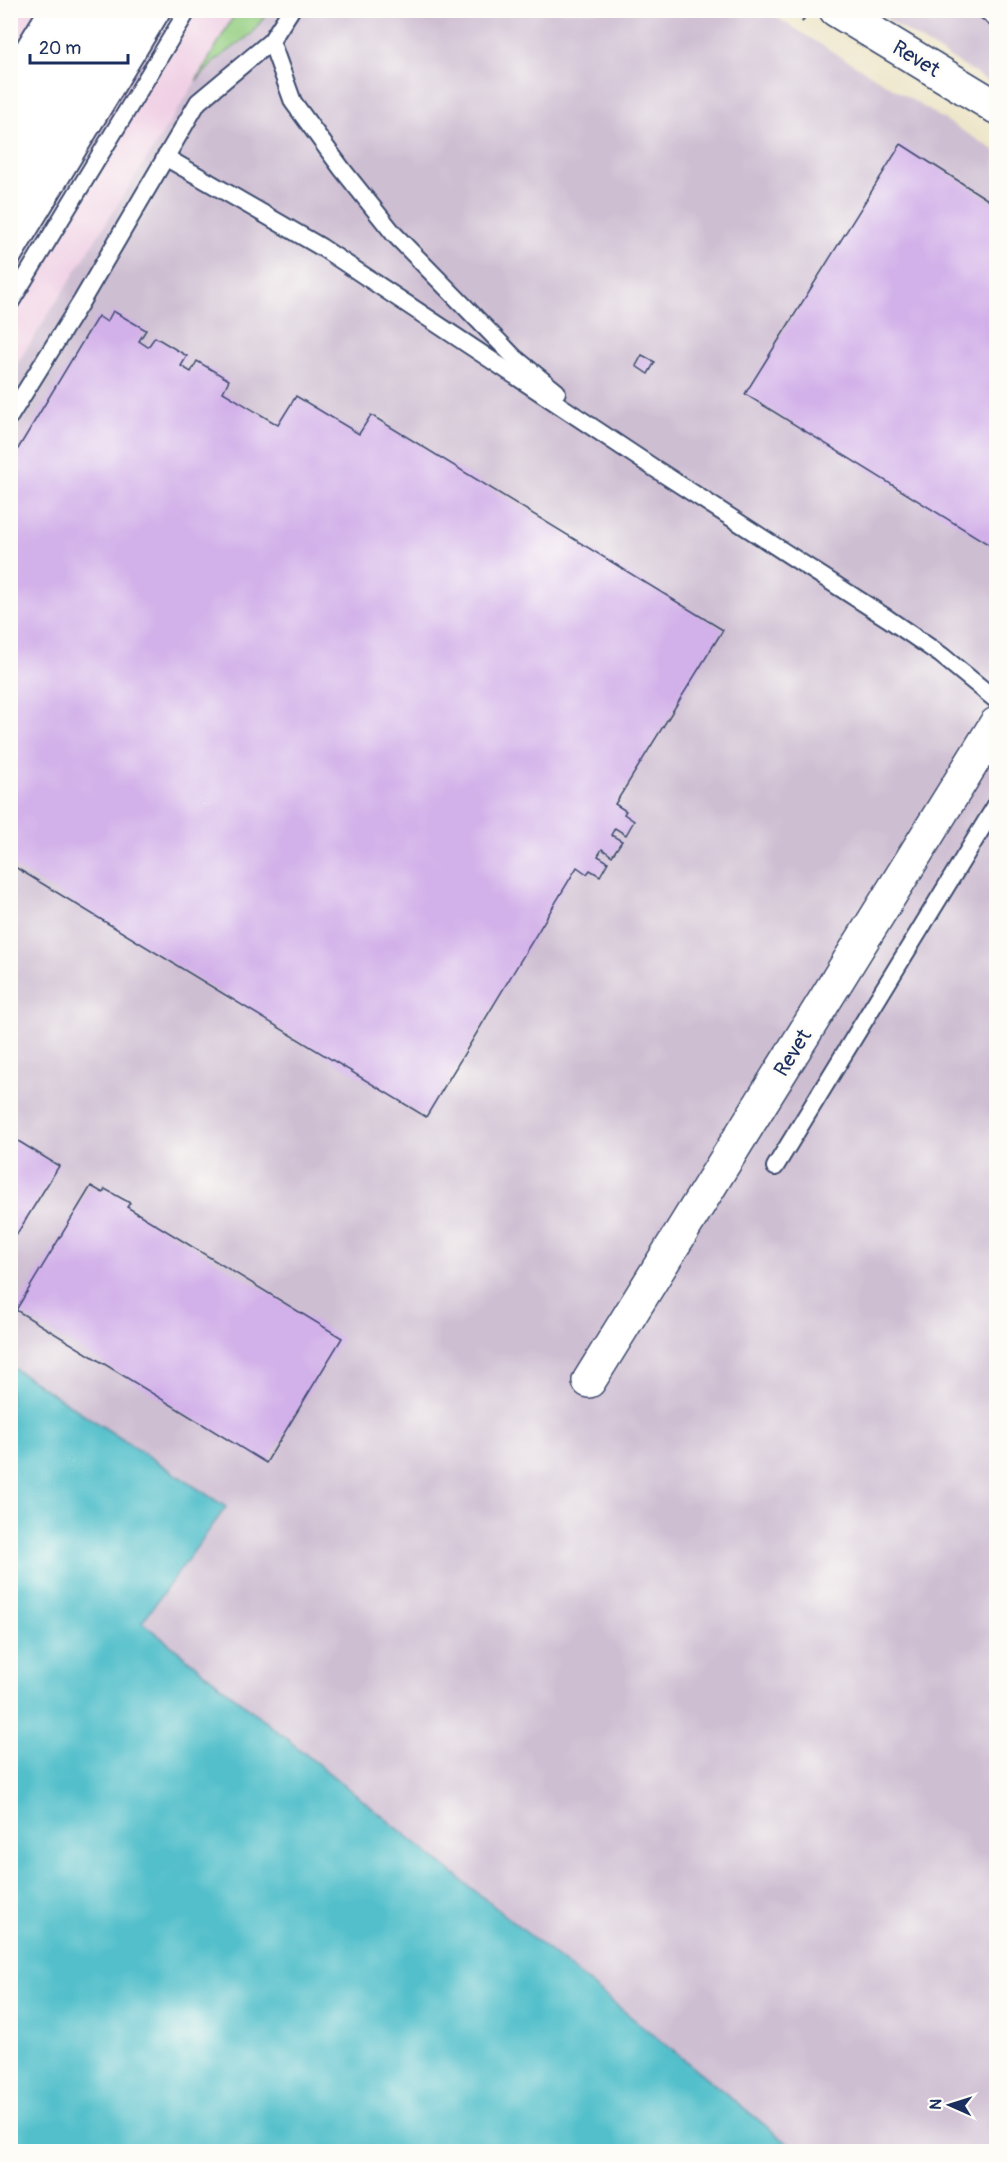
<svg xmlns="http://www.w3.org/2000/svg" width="1007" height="2162" font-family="Pangolin,sans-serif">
<rect width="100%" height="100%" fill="#fdfcf7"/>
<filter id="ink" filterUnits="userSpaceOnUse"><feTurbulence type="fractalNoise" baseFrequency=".0167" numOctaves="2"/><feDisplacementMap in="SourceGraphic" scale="12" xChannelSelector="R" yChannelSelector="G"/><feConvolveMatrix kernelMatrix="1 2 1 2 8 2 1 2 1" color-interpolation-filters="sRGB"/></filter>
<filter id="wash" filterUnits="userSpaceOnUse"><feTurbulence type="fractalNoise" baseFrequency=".008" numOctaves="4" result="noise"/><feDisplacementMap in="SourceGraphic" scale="24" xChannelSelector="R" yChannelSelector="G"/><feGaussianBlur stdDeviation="1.35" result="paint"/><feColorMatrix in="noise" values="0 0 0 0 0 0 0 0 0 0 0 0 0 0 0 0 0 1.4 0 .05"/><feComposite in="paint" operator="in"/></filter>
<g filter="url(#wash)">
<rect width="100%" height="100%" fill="#eee6ca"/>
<polygon fill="#f0d0e5" points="11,11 269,11 214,62 11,374"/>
<g fill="#cebed2">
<polygon points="269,11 766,11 996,151 996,2151 797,2151 142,1622 226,1506 11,1366 10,375 196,81 214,62 251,34"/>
<polygon points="877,11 996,11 996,86 896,25"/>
</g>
<polygon fill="#94ce81" stroke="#587e70" stroke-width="1.5" points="237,10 269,11 251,34 214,62 196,81"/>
<polygon fill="#52bfcb" stroke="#367794" stroke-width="1.5" points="10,1366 226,1507 142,1622 797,2151 11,2151"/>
<g id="blocks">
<g fill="#d2b0e9">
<polygon points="901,144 996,205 996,549 745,394"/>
<polygon points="113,311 146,330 139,341 148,347 155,337 187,356 181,366 191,372 197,361 229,380 223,392 278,425 296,396 359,434 371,415 723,630 615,804 626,811 624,814 634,821 626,835 615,828 611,835 622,841 612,856 602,849 598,856 608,862 600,876 590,870 587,874 577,867 426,1117 10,864 10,462 98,316 107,322"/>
<polygon points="642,355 655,362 648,374 636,366"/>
<polygon points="10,1136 59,1166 10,1245"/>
<polygon points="91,1186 103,1193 105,1189 130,1203 127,1207 342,1338 266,1463 16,1310"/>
</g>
</g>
</g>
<g filter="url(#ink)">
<use href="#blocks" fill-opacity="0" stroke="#3b4a6e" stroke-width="1.5"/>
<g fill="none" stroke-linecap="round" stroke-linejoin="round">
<g stroke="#3b4a6e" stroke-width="20">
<g id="service">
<polyline points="985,10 996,18"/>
<polyline points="271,41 293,102 342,169 394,234 514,357 557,392"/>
<polyline points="10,70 47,10"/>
<polyline points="10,98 64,10"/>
<polyline points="10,121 78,10"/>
<polyline points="10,145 92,10"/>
<polyline points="165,157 321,247 654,468 887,618 941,655 996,700"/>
<polyline points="10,168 107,10"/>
<polyline points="10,191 121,10"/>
<polyline points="10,215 135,10"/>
<polyline points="10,239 149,10"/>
<polyline points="10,262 163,10"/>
<polyline points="10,303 188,10"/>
<polyline points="10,416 81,302 198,102 271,41 291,10"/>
<polyline points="775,1167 996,805"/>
</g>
</g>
<g stroke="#3b4a6e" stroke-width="36">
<g id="tertiary">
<polyline points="836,10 996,107"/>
<polyline points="589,1381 996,724"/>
</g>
</g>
<polyline stroke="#3b4a6e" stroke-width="4" stroke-dasharray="4.5 4.5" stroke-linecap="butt" points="787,10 804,21"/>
<use href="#service" stroke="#fff" stroke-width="16"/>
<use href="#tertiary" stroke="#fff" stroke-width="33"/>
</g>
</g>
<g text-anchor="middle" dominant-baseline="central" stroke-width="6" stroke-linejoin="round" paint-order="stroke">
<g font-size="21" fill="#1b2f5e" stroke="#fdfcf7">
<text transform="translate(916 59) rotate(31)">Revet</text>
<text transform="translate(793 1053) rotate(-58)">Revet</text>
</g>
</g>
<rect width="1007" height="2162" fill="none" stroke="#fdfcf7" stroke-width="36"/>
<g transform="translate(950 2105) rotate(273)" stroke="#fdfcf7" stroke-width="4.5" paint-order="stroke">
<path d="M0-4.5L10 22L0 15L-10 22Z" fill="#1b2f5e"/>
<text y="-9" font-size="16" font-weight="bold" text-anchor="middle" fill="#1b2f5e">N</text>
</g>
<path d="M30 54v9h98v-9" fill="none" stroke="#1b2f5e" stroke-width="3"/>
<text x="39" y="54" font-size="18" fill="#1b2f5e" stroke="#fdfcf7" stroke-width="4.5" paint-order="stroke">20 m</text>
</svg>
